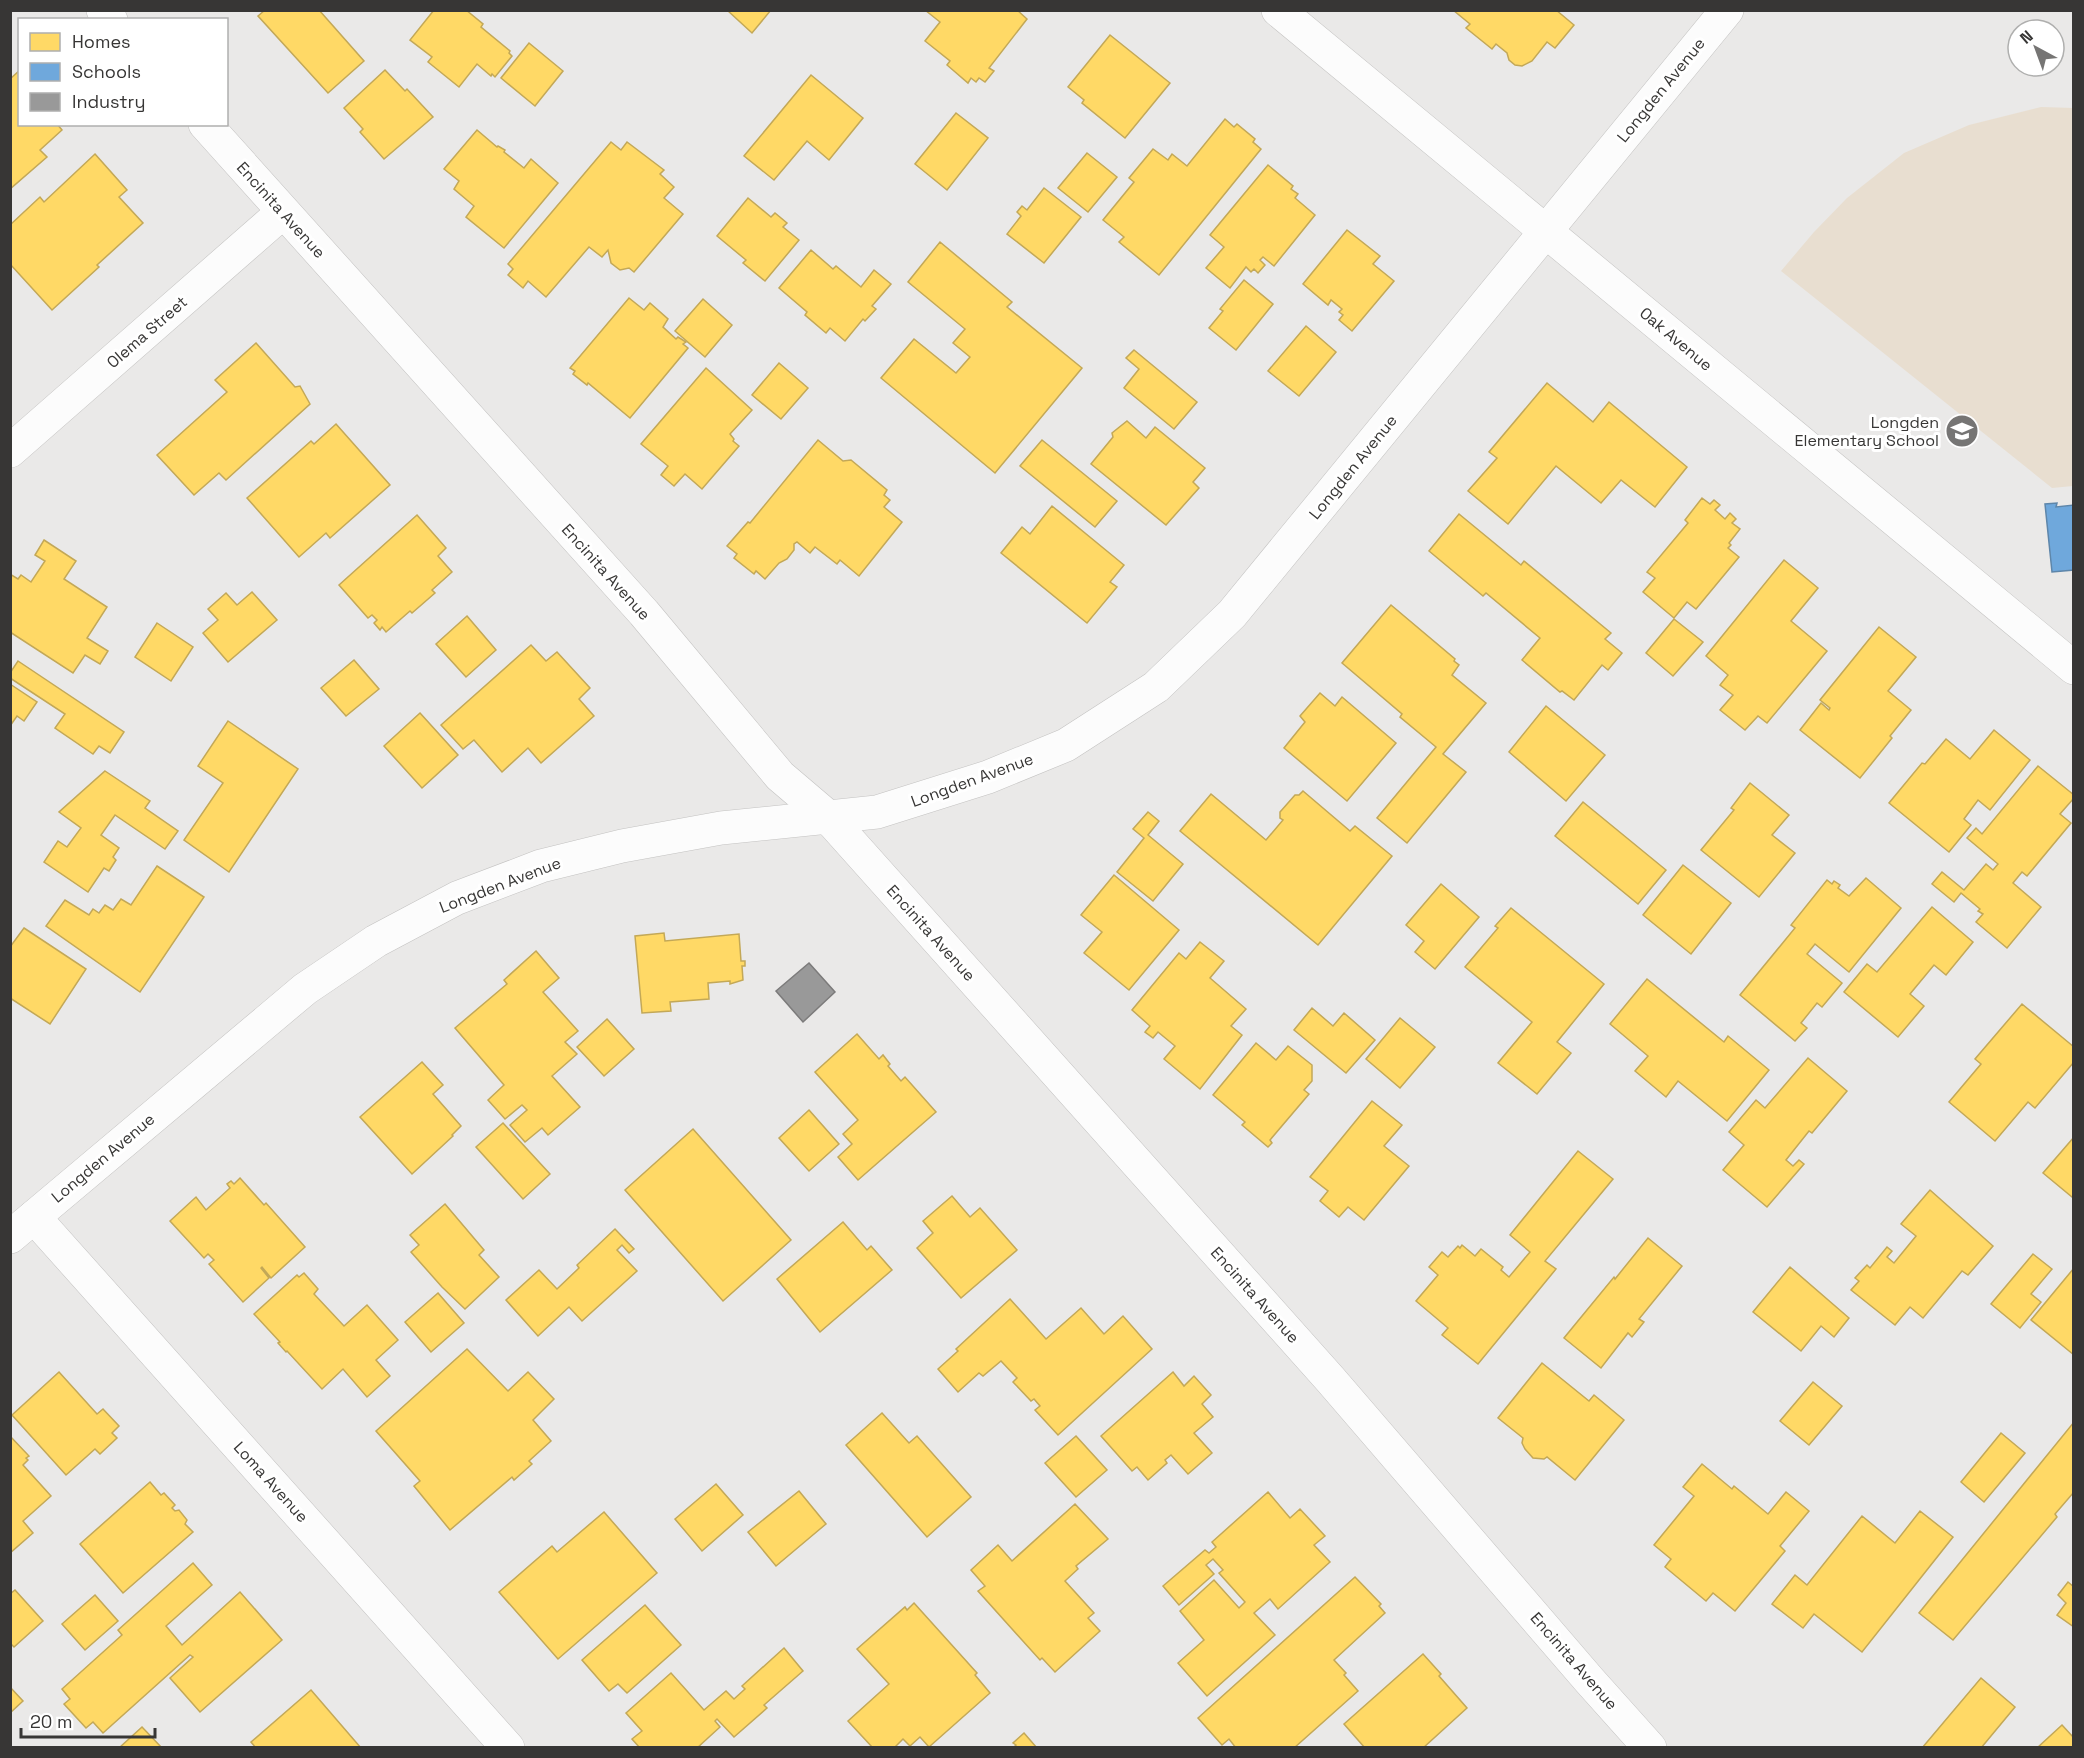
<svg xmlns="http://www.w3.org/2000/svg" width="2084" height="1758" font-family="'Space Grotesk',sans-serif">
<rect width="100%" height="100%" fill="#eae9e8"/>
<polygon fill="#e8ded0" points="2041,107 2074,108 2073,486 2052,488 1781,271 1814,232 1847,198 1904,153 1969,125"/>
<g fill="#ffd966" stroke="#c3a857" stroke-width="1.5">
<polygon points="265,10 319,10 364,61 328,93 258,16"/>
<polygon points="434,10 466,10 483,24 481,27 510,51 509,53 512,56 495,77 492,74 491,76 477,64 459,87 428,62 432,57 410,40"/>
<polygon points="727,10 771,10 752,33"/>
<polygon points="925,10 1017,10 1027,19 989,68 994,71 985,82 979,78 976,82 971,78 968,83 947,65 950,61 925,41 940,22"/>
<polygon points="1453,10 1556,10 1574,25 1555,48 1547,42 1532,61 1522,66 1515,65 1509,60 1507,53 1496,44 1492,49 1466,28 1470,24"/>
<polygon points="1110,35 1170,83 1125,138 1082,103 1084,100 1068,87"/>
<polygon points="529,43 563,71 535,106 501,78"/>
<polygon points="385,70 405,91 407,89 433,117 384,159 360,132 363,129 344,108"/>
<polygon points="19,71 20,124 57,124 62,130 40,150 47,157 10,189 10,79"/>
<polygon points="811,75 863,118 829,160 807,141 774,180 744,156"/>
<polygon points="956,113 988,138 947,190 915,164"/>
<polygon points="1225,119 1234,127 1237,124 1255,139 1253,142 1261,149 1159,275 1119,242 1124,237 1103,220 1134,182 1129,178 1153,149 1168,160 1172,154 1187,166"/>
<polygon points="477,130 497,147 498,146 505,150 504,152 524,168 531,159 558,183 504,248 466,217 474,206 454,189 459,181 444,169"/>
<polygon points="611,142 621,150 627,142 664,170 660,174 674,187 664,198 683,214 634,272 629,268 620,270 611,263 608,250 602,257 589,247 546,297 528,281 523,288 508,275 513,269 508,264"/>
<polygon points="1087,153 1117,177 1088,212 1058,188"/>
<polygon points="95,154 127,190 119,197 143,223 97,265 99,267 52,310 10,264 10,225 40,197 44,202"/>
<polygon points="1268,165 1293,186 1291,189 1298,194 1295,198 1315,215 1274,266 1263,257 1260,260 1265,265 1258,273 1254,269 1251,272 1246,267 1230,288 1206,268 1224,247 1210,235"/>
<polygon points="1044,188 1081,217 1044,263 1007,234 1021,216 1017,212 1022,206 1027,210"/>
<polygon points="748,198 771,217 775,213 787,223 783,227 799,240 765,281 743,263 746,260 717,236"/>
<polygon points="1347,230 1380,256 1373,264 1394,281 1352,331 1339,320 1343,315 1339,312 1342,309 1331,300 1328,305 1303,284"/>
<polygon points="940,242 1012,302 1007,307 1082,368 995,473 881,378 914,339 956,373 970,357 953,343 965,329 908,282"/>
<polygon points="811,250 833,269 836,266 861,287 874,270 891,284 872,306 876,309 865,321 863,319 845,341 830,328 826,333 805,315 807,312 779,288"/>
<polygon points="1244,280 1273,304 1236,350 1209,328 1223,311 1220,309"/>
<polygon points="629,298 644,310 650,303 668,319 663,327 676,339 678,337 686,342 683,344 688,348 630,418 588,383 587,385 573,374 575,371 570,368"/>
<polygon points="703,299 732,325 705,357 675,331"/>
<polygon points="1306,326 1336,352 1299,396 1268,371"/>
<polygon points="256,343 295,387 300,386 310,404 226,480 219,473 194,495 157,455 227,392 215,380"/>
<polygon points="1134,350 1197,402 1174,429 1124,388 1139,369 1126,358"/>
<polygon points="779,363 808,388 781,419 752,395"/>
<polygon points="706,368 752,410 730,434 734,439 733,441 739,446 702,489 685,474 674,486 661,475 668,466 641,444"/>
<polygon points="1547,383 1593,422 1609,402 1687,467 1655,507 1621,480 1601,503 1556,466 1508,524 1468,491 1497,458 1489,452"/>
<polygon points="1127,421 1146,438 1155,427 1205,468 1193,482 1199,488 1166,525 1091,464 1113,437 1112,433"/>
<polygon points="336,424 390,485 330,538 326,533 299,557 247,498 311,441 314,444"/>
<polygon points="818,440 843,461 851,460 887,490 884,495 890,500 884,507 902,522 859,576 840,560 837,564 815,547 810,553 797,542 794,544 794,550 787,559 779,563 765,579 756,571 754,574 734,558 737,554 727,546 748,522 750,523"/>
<polygon points="1042,440 1117,501 1095,527 1020,466"/>
<polygon points="1702,498 1710,504 1714,500 1720,505 1715,510 1725,519 1730,513 1736,519 1732,523 1740,529 1729,543 1731,545 1728,548 1739,557 1696,609 1687,602 1674,618 1643,592 1655,578 1647,572 1688,523 1685,520"/>
<polygon points="1052,506 1124,565 1110,582 1117,587 1087,623 1001,553 1022,527 1030,534"/>
<polygon points="1459,514 1521,565 1524,561 1611,633 1605,639 1622,653 1608,670 1602,665 1574,700 1562,691 1560,692 1522,660 1540,638 1486,593 1483,596 1429,551"/>
<polygon points="417,515 446,548 438,556 452,572 432,590 435,593 412,613 410,611 386,632 382,627 380,630 374,623 377,620 372,615 368,618 339,585"/>
<polygon points="44,540 76,561 64,579 107,607 87,638 108,651 100,664 85,655 73,673 10,632 10,574 18,579 21,575 31,582 45,561 35,555"/>
<polygon points="1784,560 1818,588 1791,621 1827,651 1767,723 1758,716 1745,730 1720,710 1733,695 1720,685 1728,675 1706,656"/>
<polygon points="252,592 277,620 228,662 203,633 218,620 208,609 226,593 237,605"/>
<polygon points="1391,605 1455,659 1454,661 1459,665 1452,675 1486,703 1443,754 1466,772 1407,843 1377,818 1436,747 1400,717 1402,714 1342,663"/>
<polygon points="467,616 496,650 466,677 436,644"/>
<polygon points="1674,619 1703,642 1673,676 1646,653"/>
<polygon points="157,623 193,647 171,681 135,657"/>
<polygon points="1879,627 1916,657 1888,691 1911,710 1890,736 1892,738 1860,778 1800,730 1821,703 1829,710 1830,708 1820,700"/>
<polygon points="531,645 546,661 557,652 590,688 579,699 594,716 541,763 528,748 502,772 474,740 463,749 441,725"/>
<polygon points="354,660 379,689 346,716 321,688"/>
<polygon points="18,661 124,732 110,753 99,746 93,754 55,728 65,714 10,678 10,673"/>
<polygon points="10,684 37,702 24,721 17,716 10,726"/>
<polygon points="1320,693 1335,706 1342,697 1396,743 1347,801 1284,748 1305,722 1300,716"/>
<polygon points="1546,706 1605,755 1566,801 1509,752"/>
<polygon points="420,713 458,755 422,788 384,746"/>
<polygon points="228,721 298,769 229,872 184,840 223,783 198,766"/>
<polygon points="1994,730 2030,760 1990,810 1978,800 1964,819 1971,825 1949,852 1889,803 1922,763 1925,764 1946,739 1970,759"/>
<polygon points="2038,766 2074,795 2074,798 2060,814 2071,823 2027,876 2022,872 2013,883 2041,907 2007,948 1976,922 1983,914 1978,911 1980,909 1961,893 1954,902 1932,884 1942,872 1964,890 1986,864 1993,870 1998,864 1967,838 1976,828 1982,834"/>
<polygon points="105,771 150,801 145,808 178,831 165,849 115,815 101,835 119,848 113,857 116,860 109,871 104,868 88,892 44,862 58,841 67,847 81,828 59,812"/>
<polygon points="1750,783 1789,815 1772,835 1795,853 1759,897 1701,850 1734,810 1731,808"/>
<polygon points="1303,791 1350,831 1355,826 1392,856 1318,945 1180,831 1211,794 1266,840 1283,820 1280,818 1280,812 1295,795 1299,795"/>
<polygon points="1583,802 1666,870 1638,904 1555,836"/>
<polygon points="1148,812 1159,821 1148,835 1183,864 1153,901 1117,872 1144,838 1133,829"/>
<polygon points="1683,865 1731,903 1691,954 1643,915"/>
<polygon points="157,866 204,897 140,992 46,926 65,900 89,915 93,909 99,913 105,905 113,910 121,899 131,905"/>
<polygon points="1114,875 1179,930 1129,990 1084,953 1102,932 1081,915"/>
<polygon points="1866,878 1901,908 1849,972 1815,944 1807,954 1842,983 1822,1007 1817,1003 1801,1023 1807,1028 1795,1041 1740,995 1795,928 1791,925 1827,880 1832,884 1834,881 1840,885 1838,888 1849,896"/>
<polygon points="1441,884 1479,917 1435,969 1415,952 1424,941 1406,925"/>
<polygon points="1932,907 1973,942 1946,975 1934,965 1910,994 1924,1006 1898,1037 1844,992 1867,964 1877,972"/>
<polygon points="1511,908 1604,984 1557,1042 1571,1053 1537,1094 1498,1063 1532,1022 1465,967 1498,928 1495,926"/>
<polygon points="24,928 86,969 50,1024 10,998 10,947"/>
<polygon points="664,933 665,941 739,934 741,961 745,961 745,966 742,966 743,980 730,984 730,981 708,983 709,999 670,1002 671,1011 642,1013 635,936"/>
<polygon points="1200,942 1224,961 1210,978 1246,1009 1231,1026 1242,1035 1200,1089 1164,1059 1175,1046 1158,1032 1153,1038 1145,1032 1150,1026 1132,1010 1179,953 1186,959"/>
<polygon points="536,951 559,978 543,992 578,1031 565,1042 577,1054 552,1076 580,1107 548,1135 542,1128 525,1142 510,1125 527,1110 522,1105 505,1119 488,1100 504,1085 455,1028 507,984 504,980"/>
<polygon points="1647,979 1724,1042 1728,1036 1769,1070 1727,1121 1678,1081 1666,1097 1635,1071 1648,1056 1610,1024"/>
<polygon points="2022,1004 2074,1047 2074,1062 2035,1108 2028,1102 1995,1141 1949,1102 1981,1064 1975,1059"/>
<polygon points="1312,1008 1333,1026 1344,1013 1375,1040 1346,1073 1294,1030"/>
<polygon points="1400,1018 1435,1047 1400,1088 1366,1059"/>
<polygon points="607,1019 634,1049 604,1076 577,1047"/>
<polygon points="857,1034 879,1059 883,1055 890,1064 888,1066 901,1081 905,1077 936,1112 858,1180 838,1157 852,1144 843,1134 858,1120 815,1072"/>
<polygon points="1256,1043 1276,1060 1288,1046 1312,1065 1312,1081 1304,1090 1309,1094 1270,1140 1272,1143 1268,1147 1242,1125 1245,1122 1213,1095"/>
<polygon points="1808,1058 1847,1091 1812,1133 1809,1131 1786,1160 1793,1166 1799,1160 1804,1164 1767,1207 1723,1170 1744,1145 1729,1132 1756,1100 1765,1108"/>
<polygon points="422,1062 443,1085 433,1094 461,1126 452,1135 453,1136 412,1174 360,1117"/>
<polygon points="1372,1101 1402,1125 1384,1146 1409,1166 1364,1220 1348,1207 1339,1217 1320,1201 1328,1191 1310,1177"/>
<polygon points="809,1110 839,1144 809,1171 779,1138"/>
<polygon points="503,1123 550,1174 523,1199 476,1147"/>
<polygon points="693,1129 791,1240 723,1301 625,1190"/>
<polygon points="2074,1137 2074,1195 2072,1197 2043,1173"/>
<polygon points="1578,1151 1613,1179 1545,1261 1556,1269 1478,1364 1442,1335 1448,1328 1416,1301 1438,1275 1429,1267 1442,1252 1448,1257 1458,1246 1460,1248 1462,1245 1475,1256 1481,1249 1503,1267 1501,1270 1509,1277 1530,1252 1510,1235"/>
<polygon points="240,1178 264,1205 266,1203 305,1247 271,1278 262,1267 261,1268 269,1278 243,1302 209,1264 214,1260 208,1254 204,1258 170,1221 196,1197 206,1210 230,1188 227,1184 231,1181 234,1184"/>
<polygon points="1930,1190 1993,1246 1968,1275 1962,1271 1923,1318 1910,1307 1895,1325 1851,1290 1859,1281 1855,1278 1867,1265 1870,1268 1887,1247 1892,1251 1887,1257 1894,1263 1916,1236 1901,1224"/>
<polygon points="952,1196 970,1217 980,1208 1017,1250 961,1298 917,1248 933,1233 923,1221"/>
<polygon points="445,1204 484,1250 479,1255 499,1277 465,1309 442,1287 411,1252 419,1245 410,1235"/>
<polygon points="843,1222 867,1250 871,1246 892,1270 820,1332 777,1279"/>
<polygon points="615,1229 634,1249 629,1253 622,1245 617,1250 637,1271 582,1321 569,1307 538,1336 506,1300 539,1270 557,1289 579,1268 577,1265"/>
<polygon points="1648,1238 1682,1266 1639,1319 1644,1322 1632,1337 1628,1333 1601,1368 1564,1338 1614,1277 1615,1279"/>
<polygon points="2033,1254 2052,1269 2031,1294 2041,1302 2020,1328 1991,1304"/>
<polygon points="1790,1267 1849,1318 1834,1337 1821,1326 1801,1351 1753,1312"/>
<polygon points="2074,1268 2074,1355 2031,1320"/>
<polygon points="304,1273 318,1289 314,1294 344,1326 367,1305 398,1340 376,1360 390,1376 367,1397 343,1369 322,1389 287,1351 286,1352 278,1343 280,1342 254,1314 297,1275 299,1277"/>
<polygon points="438,1293 464,1323 431,1352 405,1322"/>
<polygon points="1010,1299 1046,1339 1081,1308 1104,1334 1123,1316 1152,1349 1058,1435 1035,1410 1040,1406 1034,1399 1031,1401 1013,1382 1017,1378 1001,1361 983,1376 979,1373 958,1392 938,1369 958,1351 956,1349"/>
<polygon points="467,1349 508,1391 528,1372 554,1399 533,1420 551,1441 529,1461 532,1464 514,1480 512,1477 450,1530 414,1486 420,1481 376,1431"/>
<polygon points="1542,1363 1589,1401 1594,1395 1624,1420 1575,1480 1547,1457 1544,1459 1533,1458 1525,1449 1522,1443 1523,1438 1498,1418"/>
<polygon points="59,1372 97,1414 103,1409 119,1426 112,1433 117,1438 100,1454 95,1449 66,1475 12,1415"/>
<polygon points="1173,1372 1184,1386 1194,1376 1211,1395 1202,1404 1213,1417 1194,1433 1212,1453 1188,1474 1171,1455 1165,1460 1167,1463 1148,1480 1137,1467 1132,1471 1101,1436"/>
<polygon points="1813,1382 1842,1406 1809,1445 1780,1421"/>
<polygon points="882,1413 909,1443 917,1436 971,1497 927,1537 846,1445"/>
<polygon points="2074,1422 2074,1492 2055,1514 2057,1517 1953,1640 1919,1613"/>
<polygon points="2001,1433 2025,1453 1984,1502 1961,1482"/>
<polygon points="10,1436 29,1456 26,1458 28,1460 23,1465 51,1496 23,1521 33,1533 10,1553"/>
<polygon points="1076,1436 1107,1470 1076,1497 1045,1463"/>
<polygon points="1702,1464 1732,1489 1734,1486 1768,1514 1786,1492 1809,1511 1780,1546 1785,1551 1735,1611 1713,1593 1706,1601 1665,1567 1671,1559 1654,1545 1694,1496 1683,1487"/>
<polygon points="150,1482 161,1495 164,1493 175,1505 172,1508 175,1511 179,1510 187,1520 185,1524 193,1532 123,1593 80,1544"/>
<polygon points="716,1484 743,1515 702,1551 675,1519"/>
<polygon points="799,1491 826,1524 776,1566 748,1532"/>
<polygon points="1268,1492 1290,1518 1300,1509 1325,1536 1314,1545 1330,1562 1278,1609 1270,1599 1254,1613 1275,1635 1207,1696 1178,1663 1204,1640 1180,1611 1214,1580 1239,1608 1245,1602 1219,1573 1223,1570 1213,1559 1206,1565 1214,1574 1179,1605 1163,1586 1205,1550 1209,1553 1216,1547 1212,1542"/>
<polygon points="1075,1504 1108,1539 1076,1566 1078,1569 1065,1581 1094,1613 1088,1618 1100,1631 1055,1672 1042,1658 1040,1660 978,1591 985,1586 971,1570 998,1545 1012,1561"/>
<polygon points="1920,1511 1953,1537 1862,1652 1814,1614 1803,1628 1772,1604 1795,1575 1807,1585 1862,1516 1895,1543"/>
<polygon points="604,1512 657,1573 558,1659 499,1592 552,1546 557,1552"/>
<polygon points="193,1563 212,1585 166,1626 182,1645 240,1592 282,1640 200,1712 170,1678 193,1657 190,1655 103,1733 93,1722 86,1728 64,1704 70,1699 62,1689 122,1635 118,1630"/>
<polygon points="1355,1577 1381,1604 1379,1606 1385,1613 1334,1660 1346,1673 1344,1675 1358,1691 1294,1748 1236,1748 1229,1739 1222,1745 1198,1718"/>
<polygon points="2068,1582 2074,1587 2074,1627 2057,1615 2066,1603 2058,1595"/>
<polygon points="15,1590 43,1621 14,1647 10,1643 10,1594"/>
<polygon points="95,1595 118,1621 85,1650 62,1624"/>
<polygon points="914,1603 977,1673 975,1675 990,1693 929,1747 920,1737 910,1746 903,1739 894,1748 873,1748 848,1721 889,1684 857,1649 905,1607 907,1610"/>
<polygon points="645,1605 681,1645 627,1693 618,1684 609,1691 582,1660"/>
<polygon points="784,1648 803,1671 764,1705 767,1708 734,1737 717,1719 715,1721 720,1727 697,1748 640,1748 632,1739 642,1731 626,1713 671,1673 704,1710 726,1691 734,1699 745,1689 742,1686"/>
<polygon points="1423,1654 1441,1674 1439,1676 1467,1708 1423,1748 1365,1748 1344,1724"/>
<polygon points="1981,1678 2015,1707 1981,1748 1922,1748"/>
<polygon points="10,1687 23,1701 10,1713"/>
<polygon points="311,1690 361,1748 256,1748 251,1742"/>
<polygon points="2062,1725 2074,1738 2074,1748 2037,1748"/>
<polygon points="142,1727 162,1748 119,1748"/>
<polygon points="1024,1733 1037,1748 1013,1748 1016,1745 1013,1743"/>
</g>
<polygon fill="#6fa8dc" stroke="#5e86aa" stroke-width="1.5" points="2057,503 2056,507 2074,505 2074,570 2052,572 2045,504"/>
<polygon fill="#999" stroke="#7c7b7b" stroke-width="1.5" points="809,963 835,992 803,1022 776,991"/>
<g fill="none" stroke-linecap="round" stroke-linejoin="round">
<g stroke="#c3c2c1" stroke-width="34">
<g id="minor">
<polyline points="103,10 111,20"/>
<polyline points="205,124 644,613 780,776 827,816"/>
<polyline points="10,451 283,212"/>
<polyline points="34,1217 508,1748"/>
</g>
</g>
<g stroke="#c3c2c1" stroke-width="34">
<g id="tertiary">
<polyline points="1278,10 2074,668"/>
<polyline points="827,816 1330,1379 1590,1681 1650,1748"/>
<polyline points="10,1237 305,989 376,941 457,898 541,866 622,846 721,828 877,812 988,777 1066,745 1156,687 1232,614 1727,10"/>
</g>
</g>
<use href="#minor" stroke="#fcfcfc" stroke-width="33"/>
<use href="#tertiary" stroke="#fcfcfc" stroke-width="33"/>
</g>
<defs>
<g id="school-disc" transform="scale(1.725)"><circle r="9.5" fill="#767574" stroke="#fff"/><path d="M0-5L7-2L0 1L-7-2ZM-4 1L0 2.5L4 1V4Q0 6-4 4Z" fill="#fff"/></g>
</defs>
<g fill-rule="evenodd">
<use href="#school-disc" x="1962" y="431"/>
</g>
<g text-anchor="middle" dominant-baseline="central" stroke-width="6" stroke-linejoin="round" paint-order="stroke">
<g font-size="16" fill="#373635" stroke="#fff">
<text transform="translate(1661 90) rotate(-51)">Longden Avenue</text>
<text transform="translate(281 210) rotate(48)">Encinita Avenue</text>
<text transform="translate(147 332) rotate(-41)">Olema Street</text>
<text transform="translate(1676 339) rotate(40)">Oak Avenue</text>
<text transform="translate(1353 467) rotate(-51)">Longden Avenue</text>
<text transform="translate(606 572) rotate(48)">Encinita Avenue</text>
<text transform="translate(972 780) rotate(-20)">Longden Avenue</text>
<text transform="translate(500 885) rotate(-21)">Longden Avenue</text>
<text transform="translate(931 933) rotate(48)">Encinita Avenue</text>
<text transform="translate(103 1158) rotate(-40)">Longden Avenue</text>
<text transform="translate(1255 1295) rotate(48)">Encinita Avenue</text>
<text transform="translate(271 1482) rotate(48)">Loma Avenue</text>
<text transform="translate(1574 1661) rotate(49)">Encinita Avenue</text>
</g>
<g font-size="16" fill="#373635" stroke="#fff" text-anchor="end">
<text x="1939" y="422">Longden<tspan x="1939" dy="18">Elementary School</tspan></text>
</g>
</g>
<rect width="2084" height="1758" fill="none" stroke="#373635" stroke-width="24"/>
<rect x="18" y="18" width="210" height="108" fill="#ffffff" stroke="#afafae" stroke-width="1.5"/>
<rect x="30" y="33" width="30" height="18" fill="#ffd966" stroke="#afafae" stroke-width="1.5"/>
<text x="72" y="48" font-size="18" fill="#373635">Homes</text>
<rect x="30" y="63" width="30" height="18" fill="#6fa8dc" stroke="#afafae" stroke-width="1.5"/>
<text x="72" y="78" font-size="18" fill="#373635">Schools</text>
<rect x="30" y="93" width="30" height="18" fill="#999999" stroke="#afafae" stroke-width="1.5"/>
<text x="72" y="108" font-size="18" fill="#373635">Industry</text>
<g transform="translate(2036 48) rotate(319)"><circle r="28" fill="#ffffff" stroke="#afafae" stroke-width="1.5"/>
<path d="M0-4.5L10 22L0 15L-10 22Z" fill="#767574"/>
<text y="-9" font-size="16" font-weight="bold" text-anchor="middle" fill="#373635">N</text>
</g>
<path d="M21 1728v9h134v-9" fill="none" stroke="#373635" stroke-width="3"/>
<text x="30" y="1728" font-size="18" fill="#373635" stroke="#ffffff" stroke-width="4.5" paint-order="stroke">20 m</text>
</svg>
